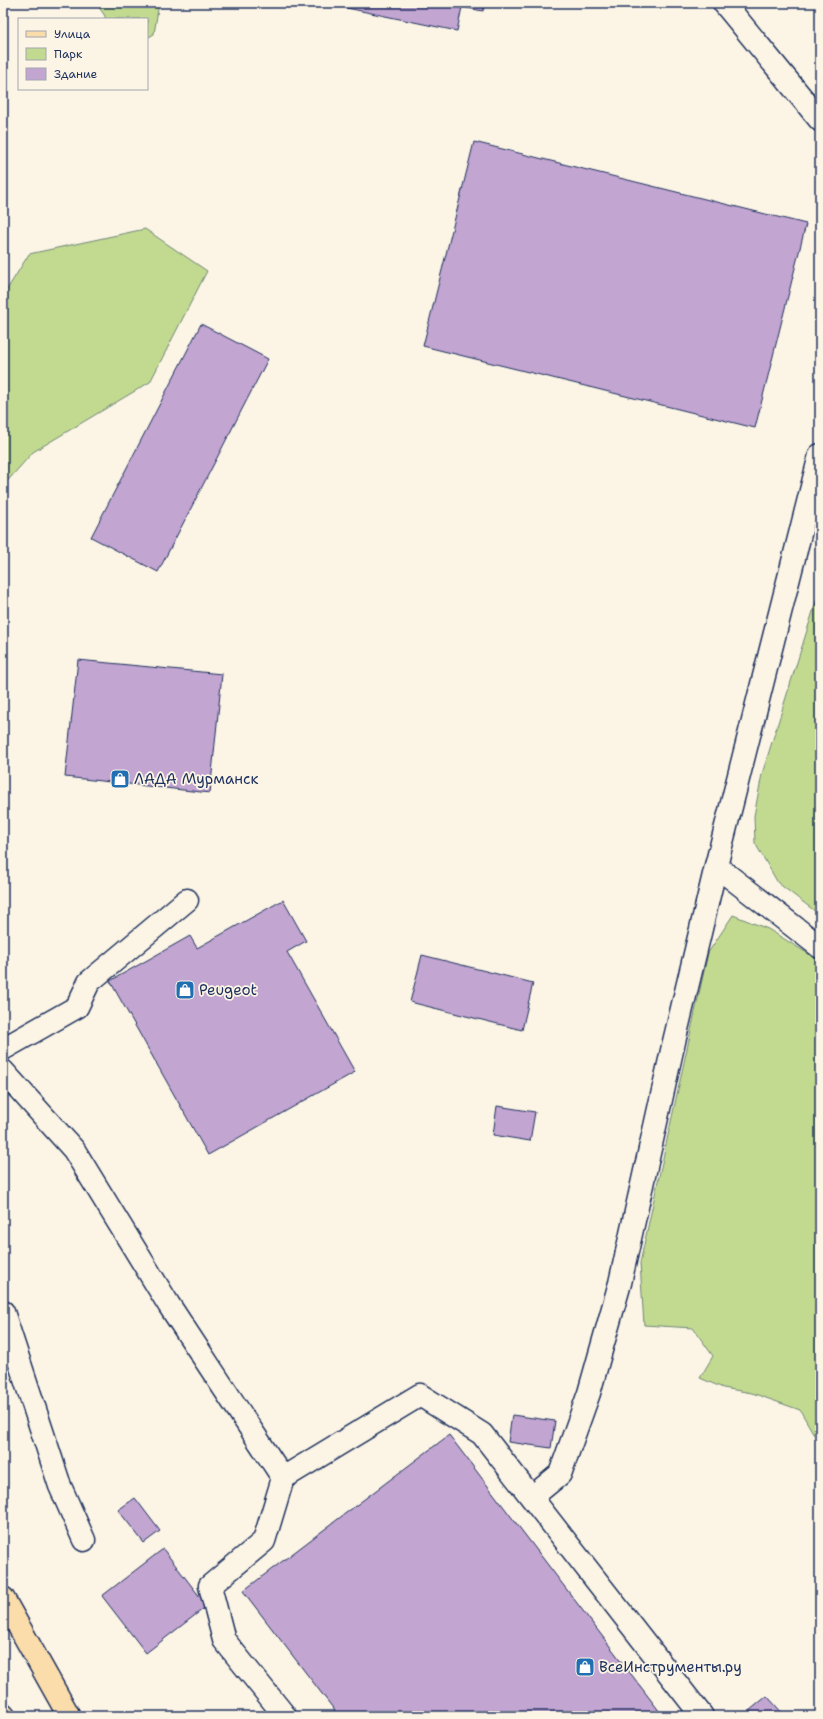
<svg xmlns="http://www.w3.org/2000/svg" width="823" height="1719" font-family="'Shantell Sans',sans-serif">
<rect width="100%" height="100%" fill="#fcf5e5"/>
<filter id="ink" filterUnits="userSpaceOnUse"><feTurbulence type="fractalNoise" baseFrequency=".025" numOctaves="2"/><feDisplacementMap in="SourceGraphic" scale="8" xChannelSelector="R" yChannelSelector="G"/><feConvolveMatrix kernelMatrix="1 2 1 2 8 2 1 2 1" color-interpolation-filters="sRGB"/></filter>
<g filter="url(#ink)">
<g fill="#c2da90" stroke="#6e8477">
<polygon points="96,3 159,3 154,34 147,38 147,19 105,19 105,16"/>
<polygon points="145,229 207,271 150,382 33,452 3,486 3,296 29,254"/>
<polygon points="820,589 820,915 778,883 755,843 754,816 762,774"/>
<polygon points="733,915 768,929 820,961 820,1445 800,1410 752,1393 723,1388 700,1378 713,1356 693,1328 644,1325 640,1263 708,953"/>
</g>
<g fill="#c2a5d1" stroke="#1b2f5e">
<polygon points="323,3 485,3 483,11 462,7 457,31"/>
<polygon points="474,142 806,224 755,428 423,346"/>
<polygon points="201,324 268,359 158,572 91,537"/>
<polygon points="78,660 222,674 210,793 65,777"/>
<polygon points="283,900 306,941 287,952 355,1072 208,1155 110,981 190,936 197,948"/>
<polygon points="422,955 533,983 522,1030 410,1002"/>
<polygon points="497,1106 535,1112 530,1141 493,1135"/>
<polygon points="512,1415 555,1421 551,1448 508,1442"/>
<polygon points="449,1435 663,1716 339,1716 243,1591"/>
<polygon points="135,1498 160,1531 144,1543 118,1510"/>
<polygon points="163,1549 207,1606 146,1653 102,1596"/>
<polygon points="767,1696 785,1716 743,1716"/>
</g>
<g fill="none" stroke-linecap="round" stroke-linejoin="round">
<g stroke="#1b2f5e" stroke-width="25">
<g id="minor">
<polyline points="724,3 820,120"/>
<polyline points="716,866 820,947"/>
<polyline points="3,1049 77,1007 89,982 187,900"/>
<polyline points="3,1071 74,1150 169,1305 283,1478 420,1395 482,1434 702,1716"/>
<polyline points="3,1312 60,1486 84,1540"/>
<polyline points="283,1478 264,1541 210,1586 224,1640 285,1716"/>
<polyline points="532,1497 560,1474 589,1393 620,1283 673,1046 716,866 820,455"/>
</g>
</g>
<g stroke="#1b2f5e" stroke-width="25">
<g id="major">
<polyline points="3,1598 69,1716"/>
<polyline points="3,1715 4,1716"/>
</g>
</g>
<use href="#minor" stroke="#fcf5e5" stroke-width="22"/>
<use href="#major" stroke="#fbddab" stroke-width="22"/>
</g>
</g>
<defs>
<g id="shop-square" transform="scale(1)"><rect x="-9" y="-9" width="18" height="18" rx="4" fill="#1f6fb2" stroke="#fcf5e5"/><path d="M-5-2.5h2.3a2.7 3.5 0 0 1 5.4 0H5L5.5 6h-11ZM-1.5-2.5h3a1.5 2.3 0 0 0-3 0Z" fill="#fff"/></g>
</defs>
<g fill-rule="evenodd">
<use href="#shop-square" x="120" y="779"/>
<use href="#shop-square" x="185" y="990"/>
<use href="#shop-square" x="585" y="1667"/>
</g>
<g text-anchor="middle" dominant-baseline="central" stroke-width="3.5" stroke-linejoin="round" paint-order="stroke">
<g font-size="15" fill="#1b2f5e" stroke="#fcf5e5" text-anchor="start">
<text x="134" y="779">ЛАДА Мурманск</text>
<text x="199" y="990">Peugeot</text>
<text x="599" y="1667">ВсеИнструменты.ру</text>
</g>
</g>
<rect width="823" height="1719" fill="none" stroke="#fcf5e5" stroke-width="16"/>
<rect x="8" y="8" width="807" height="1703" fill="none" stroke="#1b2f5e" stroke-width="1.5" filter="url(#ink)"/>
<rect x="18" y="18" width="130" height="72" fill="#fcf5e5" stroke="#a2a6af"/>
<rect x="26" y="31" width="20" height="6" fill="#fbddab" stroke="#a2a6af"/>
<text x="54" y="38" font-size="12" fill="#1b2f5e">Улица</text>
<rect x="26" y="48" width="20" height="12" fill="#c2da90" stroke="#a2a6af"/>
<text x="54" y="58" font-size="12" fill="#1b2f5e">Парк</text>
<rect x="26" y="68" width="20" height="12" fill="#c2a5d1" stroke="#a2a6af"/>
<text x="54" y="78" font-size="12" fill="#1b2f5e">Здание</text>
</svg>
